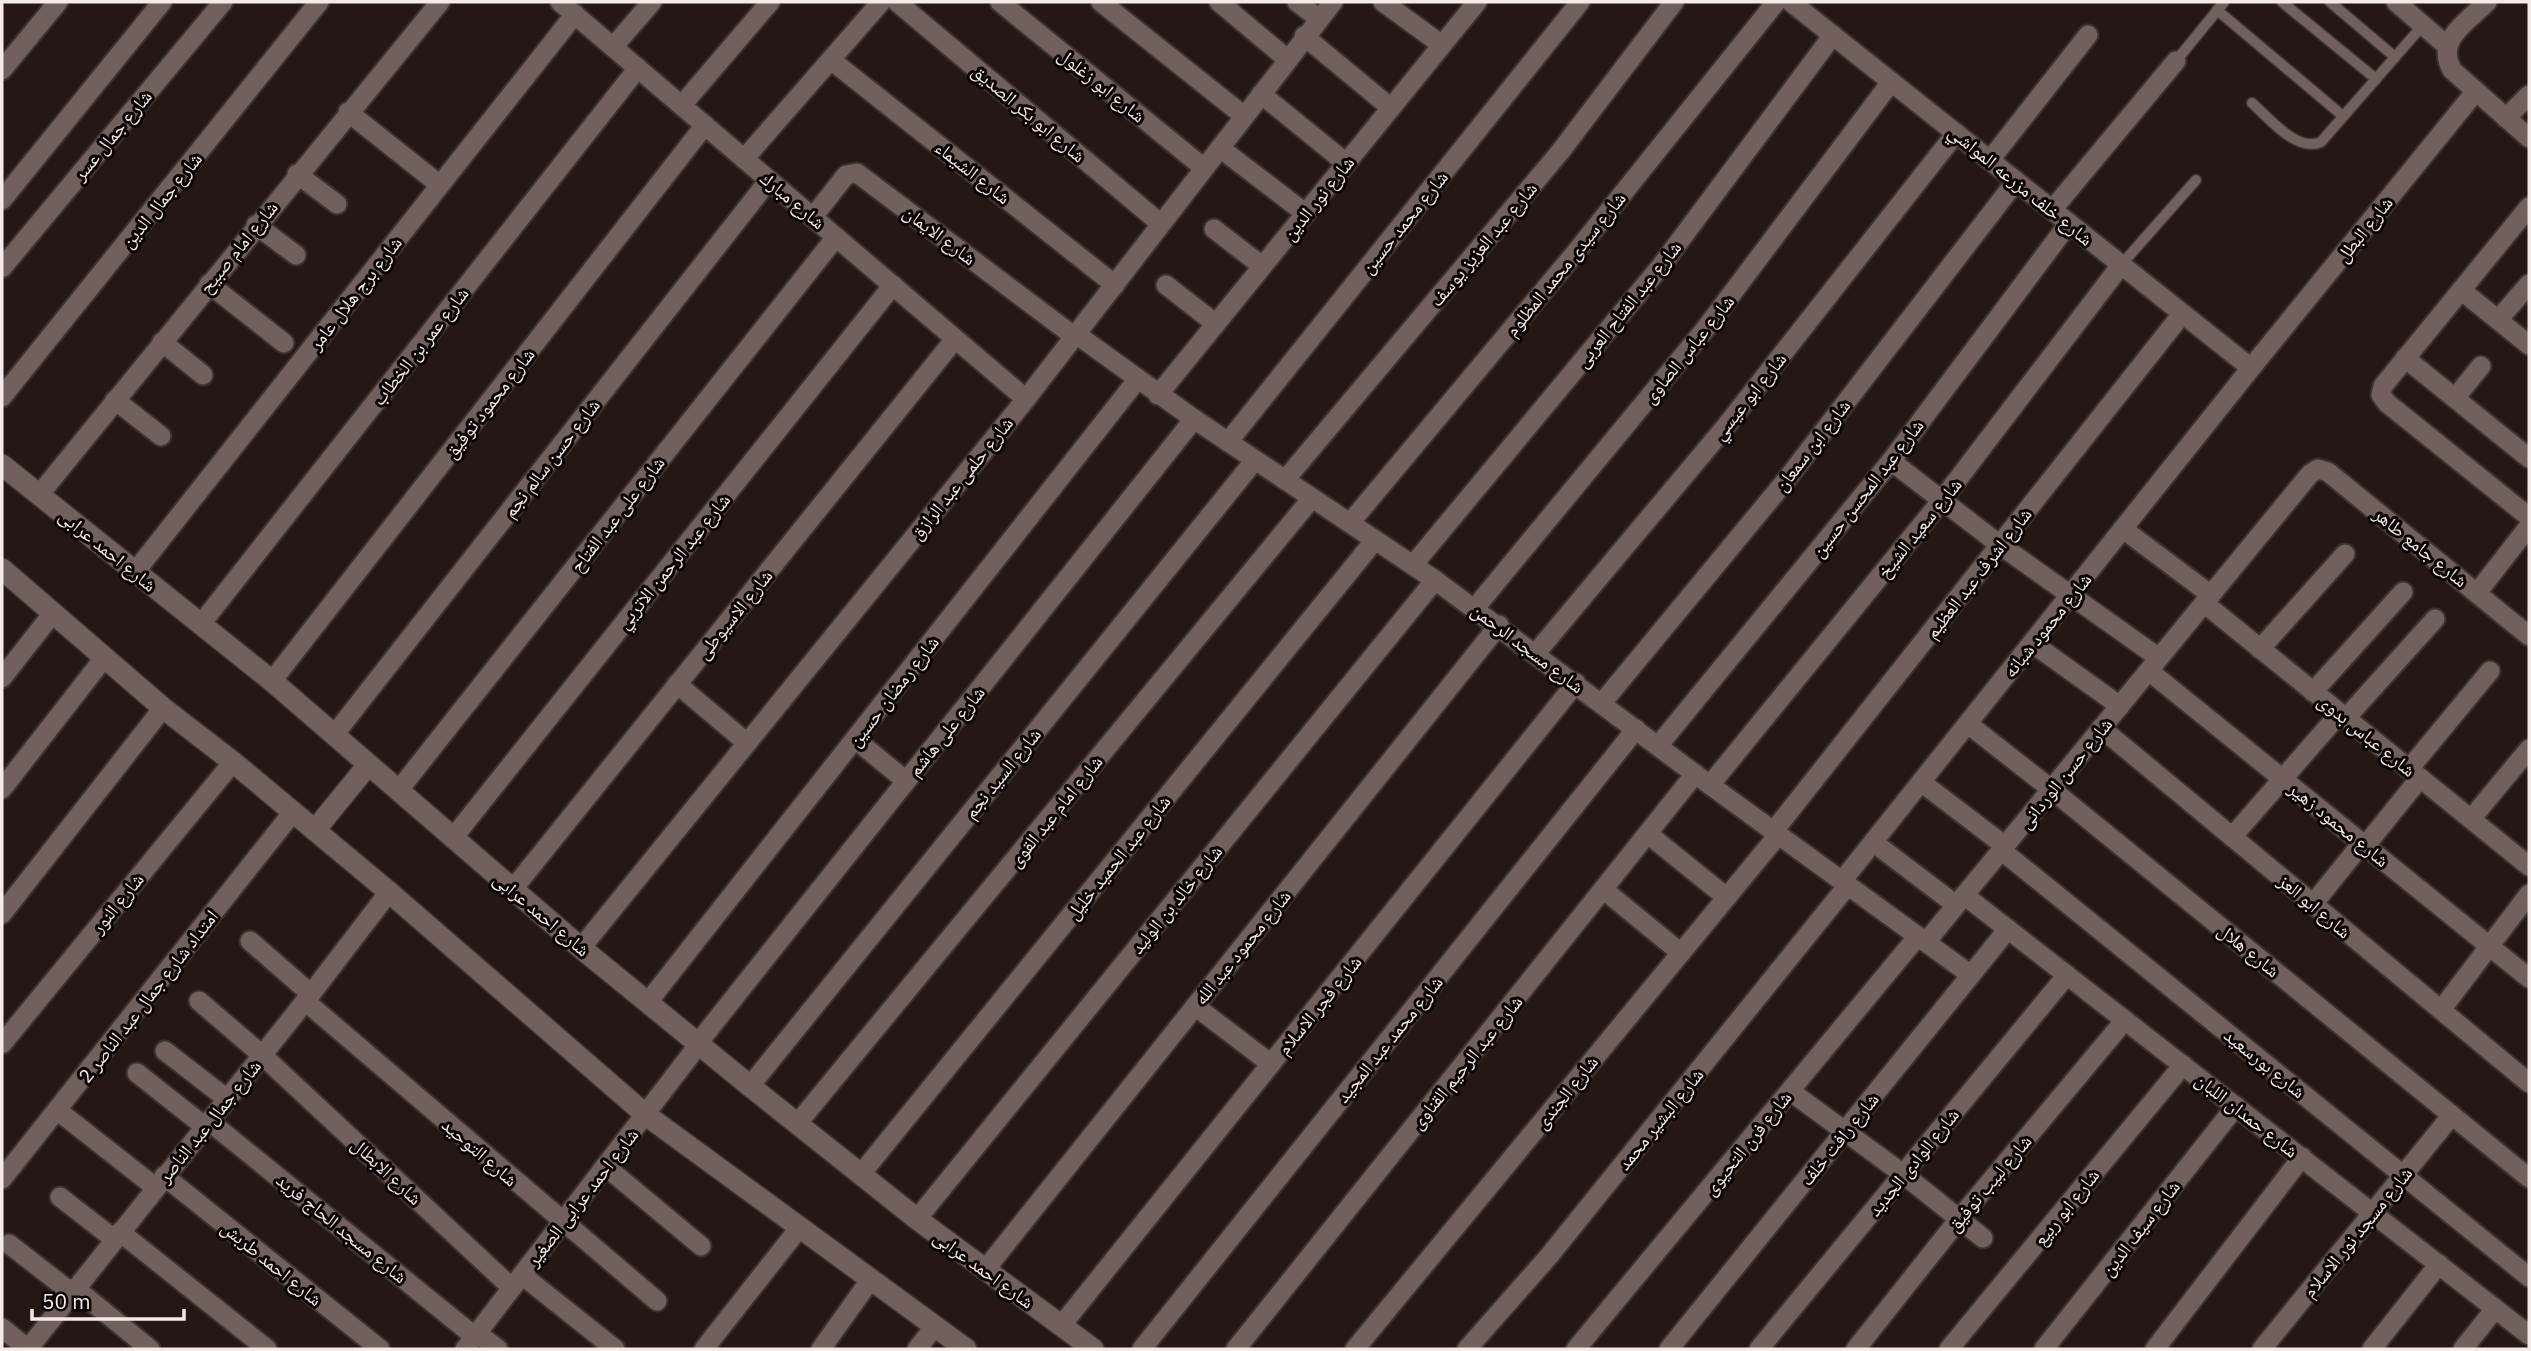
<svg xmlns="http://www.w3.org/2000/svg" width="2531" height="1351" font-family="'IBM Plex Sans','Noto Naskh Arabic',sans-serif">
<rect width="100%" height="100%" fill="#251814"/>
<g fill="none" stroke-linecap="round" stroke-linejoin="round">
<g stroke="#3b3230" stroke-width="13">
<g id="lane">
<polyline points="2282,2 2376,79"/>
<polyline points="2330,2 2395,57"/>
<polyline points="2217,10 2343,116"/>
<polyline points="2176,61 2224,2"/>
<path d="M2252 103C2269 118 2297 153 2321 142L2423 25"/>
<polyline points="2121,265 2196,180"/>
</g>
</g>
<g stroke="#3b3230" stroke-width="23">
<g id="street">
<polyline points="560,2 1026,399"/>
<polyline points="897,2 1161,224"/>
<polyline points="1000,2 1204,168"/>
<polyline points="1101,2 1244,116"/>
<polyline points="1219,2 1287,59"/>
<polyline points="1297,2 1318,18"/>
<polyline points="1383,2 1442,45"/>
<polyline points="1791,2 2251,368"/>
<polyline points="2396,2 2446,45"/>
<path d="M2487 2C2467 22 2435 40 2452 70L2529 138"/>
<polyline points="1304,36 1391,108"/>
<polyline points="613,47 652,2"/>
<polyline points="831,60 1115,285"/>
<polyline points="2,70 58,2"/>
<polyline points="1261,94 1346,163"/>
<polyline points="682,105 770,2"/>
<polyline points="348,112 440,185"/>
<polyline points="2506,118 2529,95"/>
<polyline points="1220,148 1305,213"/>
<polyline points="744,159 881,2"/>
<polyline points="1990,160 2088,35"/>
<polyline points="297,174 337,204"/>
<polyline points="2,200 162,2"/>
<polyline points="2529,207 2383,386 2381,395 2387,403 2529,517"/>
<polyline points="2052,210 2176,61"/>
<polyline points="813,217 846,175 857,173 1075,337"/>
<polyline points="256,225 296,255"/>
<polyline points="1214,229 1262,266"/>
<polyline points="2,268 223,2"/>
<polyline points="209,284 284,343"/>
<polyline points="1166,285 1216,324"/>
<polyline points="2461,290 2529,345"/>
<polyline points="2498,320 2529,284"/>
<polyline points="1076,334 1194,419 1435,580 1695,774 1971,975"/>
<polyline points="162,342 203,375"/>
<polyline points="2405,358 2529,458"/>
<polyline points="1158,395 1477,2"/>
<polyline points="2,397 319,2"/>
<polyline points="2455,398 2481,366"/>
<polyline points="115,400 161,436"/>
<polyline points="1228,442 1580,2"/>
<polyline points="1891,461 2000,545 2159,658"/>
<polyline points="1285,480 1560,152 1674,2"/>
<polyline points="39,495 440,2"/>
<polyline points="1350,523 1576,252 1776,2"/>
<polyline points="2123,529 2211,595"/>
<polyline points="1413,565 1661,266 1833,35"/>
<polyline points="135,572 575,14"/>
<polyline points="2477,593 2529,526"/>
<polyline points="2204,603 2529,866"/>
<polyline points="1475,608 1706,328 1891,82"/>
<polyline points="201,624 638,68"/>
<polyline points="2032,643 2120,706"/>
<polyline points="2260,649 2345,554"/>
<polyline points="1536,653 1726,426 1956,133"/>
<polyline points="2149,671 2529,978"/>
<polyline points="2,678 53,613"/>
<polyline points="272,681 705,125"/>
<polyline points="677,684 747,743"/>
<polyline points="2313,692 2403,592"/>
<polyline points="1602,703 1787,479 2016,181"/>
<polyline points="2346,718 2435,619"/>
<polyline points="1968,724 2051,789 2529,1178"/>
<polyline points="2101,728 2529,1083"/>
<polyline points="334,735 769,180"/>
<polyline points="855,739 906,781"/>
<polyline points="1658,746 1891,461 2069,223"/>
<polyline points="2409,769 2490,671"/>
<polyline points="1921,782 2005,846"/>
<polyline points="1710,785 1942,500 2121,265"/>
<polyline points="2,789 104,658"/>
<polyline points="398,791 836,237"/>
<polyline points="2471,819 2529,749"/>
<polyline points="1773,832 2182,314"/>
<polyline points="1648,834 1726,897"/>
<polyline points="2232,837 2340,713"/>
<polyline points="453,838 893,285"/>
<polyline points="1873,842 1956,905"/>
<polyline points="2366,845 2420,778"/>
<polyline points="2001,850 2529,1277"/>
<polyline points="1842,881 2251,368 2476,91"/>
<polyline points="513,889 955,339"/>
<polyline points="1604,890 1681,953"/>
<polyline points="1964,895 2529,1335"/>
<polyline points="2313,904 2363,842"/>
<polyline points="2,914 163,708"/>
<polyline points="250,941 311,994"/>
<polyline points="1926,942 2310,474 2318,469 2328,472 2529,636"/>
<polyline points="581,948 1026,399 1333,2"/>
<polyline points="199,1001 262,1055 512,1288"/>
<polyline points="305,1001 657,1301"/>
<polyline points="648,1002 1137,380"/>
<polyline points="1195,1006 1271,1064"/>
<polyline points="2441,1010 2529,894"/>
<polyline points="698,1043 1194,419"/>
<polyline points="2,1044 233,762"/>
<polyline points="165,1051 227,1099"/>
<polyline points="137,1073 204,1126"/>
<polyline points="750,1086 1255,460"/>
<polyline points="1790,1091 1903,1174 1983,1238"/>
<polyline points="57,1110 155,1187"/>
<polyline points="209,1121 474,1336"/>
<polyline points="797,1124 1312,498"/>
<polyline points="605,1166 701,1246"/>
<polyline points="861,1174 1375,540"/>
<polyline points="164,1176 380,1349"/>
<polyline points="2,1179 293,812"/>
<polyline points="60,1197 114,1239"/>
<polyline points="917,1219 1435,580"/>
<polyline points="120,1232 267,1349"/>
<polyline points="9,1244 72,1293"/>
<polyline points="985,1270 1499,625"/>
<polyline points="522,1275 615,1349"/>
<polyline points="75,1288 150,1349"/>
<polyline points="1061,1326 1576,683"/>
<polyline points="2,1328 28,1349"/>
<polyline points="477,1333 498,1349"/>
<polyline points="28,1349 311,994 389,892"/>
<polyline points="465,1349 699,1044"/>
<polyline points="704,1349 800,1227"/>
<polyline points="821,1349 871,1279"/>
<polyline points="917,1349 935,1326"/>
<polyline points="1142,1349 1636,729"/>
<polyline points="1236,1349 1695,774"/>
<polyline points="1355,1349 1778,835"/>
<polyline points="1467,1349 1549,1256 1848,885"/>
<polyline points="1576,1349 1918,936"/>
<polyline points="1669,1349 2008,929"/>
<polyline points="1759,1349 2067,975"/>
<polyline points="1856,1349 1959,1219 2125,1020"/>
<polyline points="1949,1349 2183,1065"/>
<polyline points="2044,1349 2236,1106"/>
<polyline points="2155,1349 2302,1157"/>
<polyline points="2262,1349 2452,1115"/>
<polyline points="2372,1349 2439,1264"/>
<polyline points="2463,1349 2495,1309"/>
</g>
</g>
<g stroke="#3b3230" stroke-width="24">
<g id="secondary">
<polyline points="2,465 272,681 581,948 750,1086 917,1219 1093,1349"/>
<polyline points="2,569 163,708 233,762 389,892 646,1115 966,1349"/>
<polyline points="315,830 368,765"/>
</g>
</g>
<use href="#lane" stroke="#71605b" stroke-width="10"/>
<use href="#street" stroke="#71605b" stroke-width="19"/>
<use href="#secondary" stroke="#71605b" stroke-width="21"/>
</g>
<g text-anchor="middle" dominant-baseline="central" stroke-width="6" stroke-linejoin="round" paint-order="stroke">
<g font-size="19" fill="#f4eae7" stroke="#0a0504">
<text transform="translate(1102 85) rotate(39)">شارع ابو زغلول</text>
<text transform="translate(1029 113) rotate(40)">شارع ابو بكر الصديق</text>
<text transform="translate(112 135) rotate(-50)">شارع جمال عسر</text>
<text transform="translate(973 172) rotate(38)">شارع الشيماء</text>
<text transform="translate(2021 185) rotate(39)">شارع خلف مزرعه المواشي</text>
<text transform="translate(1318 198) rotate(-51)">شارع نور الدين</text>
<text transform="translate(161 200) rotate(-51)">شارع جمال الدين</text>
<text transform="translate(793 200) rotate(40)">شارع مبارك</text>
<text transform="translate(1404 222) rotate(-51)">شارع محمد حسين</text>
<text transform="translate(2364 229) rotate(-51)">شارع البطل</text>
<text transform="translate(940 235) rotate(37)">شارع الايمان</text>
<text transform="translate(1483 244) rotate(-50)">شارع عبد العزيز يوسف</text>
<text transform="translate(238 247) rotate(-51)">شارع امام صبيح</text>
<text transform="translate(1565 264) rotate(-51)">شارع سيدى محمد المظلوم</text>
<text transform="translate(355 293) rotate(-52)">شارع برج هلال عامر</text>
<text transform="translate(1628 304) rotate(-51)">شارع عبد الفتاح العربى</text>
<text transform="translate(420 346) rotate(-52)">شارع عمر بن الخطاب</text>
<text transform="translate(1688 349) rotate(-51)">شارع عباس الصاوى</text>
<text transform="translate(1749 396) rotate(-51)">شارع ابو عيسي</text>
<text transform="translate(489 403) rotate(-52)">شارع محمود توفيق</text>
<text transform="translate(1812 445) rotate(-52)">شارع ابن سمعان</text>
<text transform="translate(551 458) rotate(-52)">شارع حسن سالم نجم</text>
<text transform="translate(961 478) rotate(-51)">شارع حلمى عبد الرازق</text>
<text transform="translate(1867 488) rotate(-52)">شارع عبد المحسن حسين</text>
<text transform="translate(617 514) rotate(-52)">شارع على عبد الفتاح</text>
<text transform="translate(1919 528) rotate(-51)">شارع سعيد الشيخ</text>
<text transform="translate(2421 547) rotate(39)">شارع جامع طاهر</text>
<text transform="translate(108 550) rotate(39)">شارع احمد عرابى</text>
<text transform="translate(673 561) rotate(-51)">شارع عبد الرحمن الاتربي</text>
<text transform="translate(1978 573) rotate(-52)">شارع اشرف عبد العظيم</text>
<text transform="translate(734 614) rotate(-51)">شارع الاسيوطى</text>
<text transform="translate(2047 625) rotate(-51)">شارع محمود شبانه</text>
<text transform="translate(1528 648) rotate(37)">شارع مسجد الرحمن</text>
<text transform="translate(893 691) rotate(-52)">شارع رمضان حسين</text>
<text transform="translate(946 731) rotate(-51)">شارع على هاشم</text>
<text transform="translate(2367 735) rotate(39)">شارع عباس بدوى</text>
<text transform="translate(1002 773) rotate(-51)">شارع السيد نجم</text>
<text transform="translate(2065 773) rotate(-51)">شارع حسن الوردانى</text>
<text transform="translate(1055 811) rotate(-51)">شارع امام عبد القوى</text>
<text transform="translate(2339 824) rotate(39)">شارع محمود زهير</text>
<text transform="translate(1118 857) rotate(-51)">شارع عبد الحميد خليل</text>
<text transform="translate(1176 899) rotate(-51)">شارع خالد بن الوليد</text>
<text transform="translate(117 903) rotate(-51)">شارع النور</text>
<text transform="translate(2315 906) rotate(40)">شارع ابو العز</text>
<text transform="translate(542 914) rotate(40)">شارع احمد عرابى</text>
<text transform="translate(1242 947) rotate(-51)">شارع محمود عبد الله</text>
<text transform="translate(2249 950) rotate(39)">شارع هلال</text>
<text transform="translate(148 996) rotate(-52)">امتداد شارع جمال عبد الناصر 2</text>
<text transform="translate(1319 1005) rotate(-51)">شارع فجر الاسلام</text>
<text transform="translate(1389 1039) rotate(-51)">شارع محمد عبد المجيد</text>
<text transform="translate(1466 1062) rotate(-51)">شارع عبد الرحيم القناوى</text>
<text transform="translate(2265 1063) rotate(39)">شارع بورسعيد</text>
<text transform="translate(1566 1092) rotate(-51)">شارع الجندى</text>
<text transform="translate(2247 1115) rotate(38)">شارع حمدان اللبان</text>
<text transform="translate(1660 1119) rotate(-51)">شارع البشير محمد</text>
<text transform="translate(209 1121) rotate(-51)">شارع جمال عبد الناصر</text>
<text transform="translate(1839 1139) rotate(-51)">شارع رافت خلف</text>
<text transform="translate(1747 1143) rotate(-51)">شارع فرن التحيوى</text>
<text transform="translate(480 1152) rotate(41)">شارع التوحيد</text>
<text transform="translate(1913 1162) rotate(-51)">شارع الوادى الجديد</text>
<text transform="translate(387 1171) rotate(43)">شارع الابطال</text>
<text transform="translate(1989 1183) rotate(-50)">شارع لبيب توفيق</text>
<text transform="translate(582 1197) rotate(-52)">شارع احمد عرابى الصغير</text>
<text transform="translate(2066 1207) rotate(-51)">شارع ابو ربيع</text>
<text transform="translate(342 1228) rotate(39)">شارع مسجد الحاج فريد</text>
<text transform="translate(2140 1228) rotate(-52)">شارع سيف الدين</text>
<text transform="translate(2357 1232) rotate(-51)">شارع مسجد نور الاسلام</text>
<text transform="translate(272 1263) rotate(39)">شارع احمد طربش</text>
<text transform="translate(984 1269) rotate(36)">شارع احمد عرابى</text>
</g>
</g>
<rect width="2531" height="1351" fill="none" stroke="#f4eae7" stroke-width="7"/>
<path d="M32 1309v10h152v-10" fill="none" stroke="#f4eae7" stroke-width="3.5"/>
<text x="42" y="1309" font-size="21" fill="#f4eae7" stroke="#0a0504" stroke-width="5" paint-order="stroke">50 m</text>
</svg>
